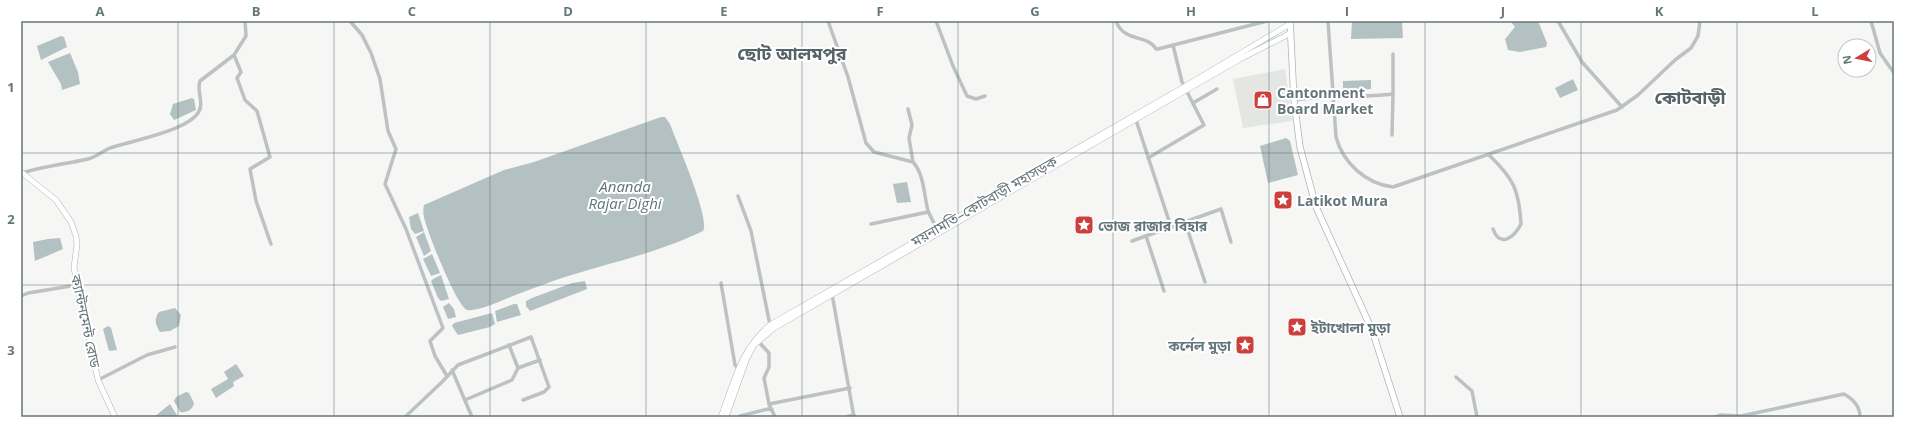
<svg xmlns="http://www.w3.org/2000/svg" width="1915" height="438" font-family="'Open Sans','Noto Sans Bengali',sans-serif">
<rect width="100%" height="100%" fill="#f6f6f4"/>
<polygon fill="#e4e6e4" points="1285,69 1292,121 1243,128 1233,79"/>
<g fill="#b4c1c2">
<polygon points="1352,21 1402,21 1403,38 1351,39"/>
<polygon points="1510,21 1538,21 1547,43 1546,47 1520,52 1508,50 1505,39 1515,27"/>
<polygon points="61,36 64,37 67,47 41,60 37,46"/>
<polygon points="70,53 78,72 80,84 62,90 61,84 48,62"/>
<polygon points="1573,79 1578,90 1560,98 1555,88"/>
<polygon points="1371,80 1371,89 1343,91 1343,81"/>
<polygon points="192,98 194,99 196,110 174,120 170,114 173,104"/>
<path d="M661 117H665L670 124C676 141 711 219 703 231 660 252 613 262 568 276 549 282 531 289 513 296 503 300 477 312 467 310 457 307 426 229 424 217 423 213 423 209 424 205L504 170 534 162Z"/>
<polygon points="1286,138 1290,141 1298,175 1268,183 1260,146"/>
<polygon points="907,182 911,202 897,203 893,184"/>
<polygon points="418,213 424,231 415,234 411,229 409,217"/>
<polygon points="424,232 431,251 424,256 416,237"/>
<polygon points="60,238 63,249 35,261 33,242 48,239"/>
<polygon points="432,254 440,273 431,276 423,259"/>
<polygon points="441,275 449,299 441,301 438,298 431,281 433,279"/>
<polygon points="585,281 587,289 582,291 530,311 526,306 526,301 532,298 572,283"/>
<polygon points="449,303 454,309 456,317 448,319 443,307"/>
<polygon points="514,304 517,304 521,315 497,322 495,311"/>
<path d="M175 308 181 315 179 326 170 331 160 332C155 324 154 319 159 312Z"/>
<polygon points="492,313 495,324 490,327 458,335 452,326 454,323"/>
<polygon points="108,326 111,328 117,350 109,351 103,329"/>
<polygon points="236,364 244,376 233,382 234,386 216,398 211,389 228,379 224,372"/>
<path d="M186 392 189 393 194 403C193 410 186 413 180 412L174 401 176 397Z"/>
<polygon points="170,404 178,417 154,417"/>
</g>
<g fill="none" stroke-linecap="round" stroke-linejoin="round">
<g stroke="#aeb5b8" stroke-width="6">
<g id="secondary">
<polyline points="21,172 56,200 71,222 76,236 77,245 74,267 77,285 91,348 98,380 115,417"/>
<path d="M721 417C734 382 741 349 770 325L1184 87 1290 24"/>
<polyline points="726,417 747,358 754,345 774,328 1240,59 1289,34"/>
</g>
</g>
<g stroke="#b0b5b7" stroke-width="7">
<polyline id="primary" points="1290,21 1294,100 1300,147 1316,207 1372,330 1400,417"/>
</g>
<g stroke="#bcc1c3" stroke-width="3.5">
<polyline points="350,21 362,35 371,53 380,79 388,131 396,149 385,184 406,229 443,328 430,341 435,356 447,376"/>
<path d="M828 21 848 77 866 143 874 152 913 162C924 174 924 195 928 211 930 216 934 222 936 228"/>
<polyline points="936,21 953,66 967,96 976,99 985,96"/>
<path d="M1116 21C1124 43 1148 34 1156 49H1158L1267 21"/>
<path d="M1328 21 1336 137C1343 163 1366 184 1393 187L1617 110 1638 95 1675 60 1691 48 1698 36 1700 21"/>
<polyline points="1558,21 1582,62 1622,107"/>
<polyline points="1871,21 1880,53 1894,73"/>
<polyline points="234,55 241,72 237,78 245,100 257,111 270,157 250,169 256,201 271,244"/>
<polyline points="1393,94 1393,54"/>
<path d="M1294 100C1327 95 1360 98 1393 94L1392 135"/>
<polyline points="1193,103 1217,89"/>
<polyline points="908,109 912,125 909,138 913,162"/>
<polyline points="1136,120 1171,227"/>
<path d="M1489 155C1514 179 1519 190 1521 224 1514 238 1500 248 1493 229"/>
<polyline points="1148,158 1204,125 1182,82 1173,45"/>
<path d="M22 173C44 166 66 164 88 159 96 157 103 151 110 148 131 141 186 131 198 113 205 103 196 91 200 81L234 55 246 36 245 21"/>
<polyline points="738,196 751,231 770,325"/>
<polyline points="1185,222 1205,282"/>
<polyline points="871,224 928,212"/>
<polyline points="1146,236 1164,291"/>
<polyline points="1132,241 1221,209 1231,242"/>
<polyline points="721,283 735,365 740,370"/>
<polyline points="832,294 854,417"/>
<polyline points="21,296 28,293 77,285"/>
<polyline points="758,341 769,353 769,367 764,378 769,404 775,417"/>
<polyline points="509,345 518,368 540,360"/>
<polyline points="452,370 472,417"/>
<polyline points="1456,377 1472,391 1477,417"/>
<polyline points="98,380 147,355 175,347"/>
<polyline points="465,400 512,380 518,368"/>
<polyline points="769,404 850,388"/>
<polyline points="740,416 768,409 772,410"/>
<polyline points="405,417 442,382 458,365 531,337 549,387 544,392 523,400"/>
<polyline points="846,417 854,415"/>
<path d="M1715 417 1720 415 1741 416 1844 394C1853 399 1860 407 1860 417"/>
</g>
<use href="#secondary" stroke="#fff" stroke-width="5"/>
<use href="#primary" stroke="#fff" stroke-width="5.5"/>
</g>
<path fill="none" stroke="#65767b" stroke-width="1" stroke-opacity="0.55" d="M178 21V417M334 21V417M490 21V417M646 21V417M802 21V417M958 21V417M1113 21V417M1269 21V417M1425 21V417M1581 21V417M1737 21V417M21 153H1894M21 285H1894"/>
<defs>
<g id="shop-square" transform="scale(1)"><rect x="-9" y="-9" width="18" height="18" rx="4" fill="#cd3f3d" stroke="#fff"/><path d="M-5-2.5h2.3a2.7 3.5 0 0 1 5.4 0H5L5.5 6h-11ZM-1.5-2.5h3a1.5 2.3 0 0 0-3 0Z" fill="#fff"/></g>
<g id="sight-square" transform="scale(1)"><rect x="-9" y="-9" width="18" height="18" rx="4" fill="#cd3f3d" stroke="#fff"/><path d="M0-6L1.8-2.2L6-1.7L2.9 1.2L3.7 5.4L0 3.3L-3.7 5.4L-2.9 1.2L-6-1.7L-1.8-2.2Z" fill="#fff"/></g>
</defs>
<g fill-rule="evenodd">
<use href="#shop-square" x="1263" y="100"/>
<use href="#sight-square" x="1283" y="200"/>
<use href="#sight-square" x="1084" y="225"/>
<use href="#sight-square" x="1297" y="327"/>
<use href="#sight-square" x="1245" y="345"/>
</g>
<g text-anchor="middle" dominant-baseline="central" stroke-width="4" stroke-linejoin="round" paint-order="stroke">
<g font-size="14" font-weight="bold" fill="#65767b" stroke="#fff" text-anchor="start">
<text x="1277" y="92">Cantonment<tspan x="1277" dy="16">Board Market</tspan></text>
<text x="1297" y="200">Latikot Mura</text>
<text x="1098" y="225">ভোজ রাজার বিহার</text>
<text x="1311" y="327">ইটাখোলা মুড়া</text>
<text x="1231" y="345" text-anchor="end">কর্নেল মুড়া</text>
</g>
<g font-size="14" fill="#65767b" stroke="#fff">
<text transform="translate(984 201) rotate(-30)">ময়নামতি–কোটবাড়ী মহাসড়ক</text>
<text transform="translate(86 321) rotate(78)">ক্যান্টনমেন্ট রোড</text>
</g>
<g font-size="15" font-style="italic" fill="#607576" stroke="#fff">
<text x="625" y="186">Ananda<tspan x="625" dy="17">Rajar Dighi</tspan></text>
</g>
<g font-size="18" font-weight="bold" fill="#566367" stroke="#fff">
<text x="792" y="53">ছোট আলমপুর</text>
<text x="1690" y="97">কোটবাড়ী</text>
</g>
</g>
<rect width="1915" height="438" fill="none" stroke="#ffffff" stroke-width="44"/>
<g transform="translate(1857 58) rotate(260)"><circle r="19" fill="#ffffff" stroke="#c1c8ca"/>
<path d="M0-3L7 15L0 10L-7 15Z" fill="#cd3f3d"/>
<text y="-6" font-size="11" font-weight="bold" text-anchor="middle" fill="#65767b">N</text>
</g>
<rect x="22" y="22" width="1871" height="394" fill="none" stroke="#65767b" stroke-width="1.5"/>
<g font-size="13" text-anchor="middle" font-weight="bold" fill="#65767b">
<text x="100" y="16">A</text>
<text x="256" y="16">B</text>
<text x="412" y="16">C</text>
<text x="568" y="16">D</text>
<text x="724" y="16">E</text>
<text x="880" y="16">F</text>
<text x="1035" y="16">G</text>
<text x="1191" y="16">H</text>
<text x="1347" y="16">I</text>
<text x="1503" y="16">J</text>
<text x="1659" y="16">K</text>
<text x="1815" y="16">L</text>
<text x="11" y="92">1</text>
<text x="11" y="224">2</text>
<text x="11" y="355">3</text>
</g>
</svg>
